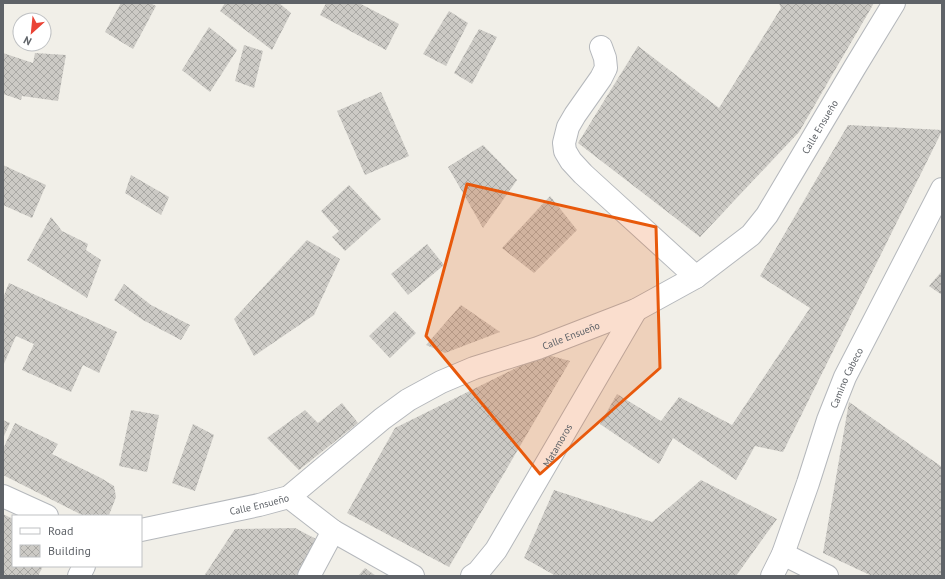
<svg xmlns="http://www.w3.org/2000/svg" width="945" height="579" font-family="'PT Sans',sans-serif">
<defs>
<pattern id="building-cross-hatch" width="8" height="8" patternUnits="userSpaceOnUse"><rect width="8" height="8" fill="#cccac5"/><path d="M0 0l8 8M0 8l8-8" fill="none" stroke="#a9a8a4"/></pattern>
</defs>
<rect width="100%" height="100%" fill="#f1efe8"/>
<g fill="url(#building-cross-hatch)">
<polygon points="121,3 150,3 156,6 133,49 105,32"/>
<polygon points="225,3 279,3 291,13 272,50 220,11"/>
<polygon points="326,3 359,3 399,24 386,50 320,15"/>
<polygon points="779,3 874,3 799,132 700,237 578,143 638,46 719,108 781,8"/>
<polygon points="449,11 468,23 446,66 423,54"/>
<polygon points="209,27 237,50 210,92 182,70"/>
<polygon points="479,29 497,37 472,84 454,73"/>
<polygon points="244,45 263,51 254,88 235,81"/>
<polygon points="3,53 33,63 35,53 66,55 58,101 22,96 21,100 3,94"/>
<polygon points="381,92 409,156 365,175 337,111"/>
<polygon points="848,125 942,130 942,131 783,452 755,446 736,480 673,438 659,464 600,424 617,394 661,421 679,397 732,425 810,308 760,276"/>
<polygon points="483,145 517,180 483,228 448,167"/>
<polygon points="3,165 46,185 32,218 3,205"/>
<polygon points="131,175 169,197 161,215 125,193"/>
<polygon points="349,185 381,219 345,251 332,237 339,231 321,211"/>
<polygon points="550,196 577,230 534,273 502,248"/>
<polygon points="51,217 62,231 88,244 86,250 101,260 87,298 27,260"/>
<polygon points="307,240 340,259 314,315 254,356 234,319"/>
<polygon points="427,244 444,265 408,295 391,274"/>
<polygon points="942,271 942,295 929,286"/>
<polygon points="9,283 117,332 99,373 83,365 71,392 22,370 34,344 16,336 3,366 3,298"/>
<polygon points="124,284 151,305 190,325 181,340 143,320 114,300"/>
<polygon points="461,305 500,332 445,353 426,345"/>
<polygon points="395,311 416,333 390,358 369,336"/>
<polygon points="544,354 570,361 449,567 347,513 395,428"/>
<polygon points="849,402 942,467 942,576 872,576 823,553"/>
<polygon points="342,403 358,423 299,470 267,438 305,410 318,423"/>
<polygon points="131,410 159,415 147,472 119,466"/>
<polygon points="3,420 10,423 3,438"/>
<polygon points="15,423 58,444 52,454 101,478 114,486 116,497 109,515 82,515 3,475 3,449"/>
<polygon points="193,424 214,435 195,491 172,483"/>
<polygon points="701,480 777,519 736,576 556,576 524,558 554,490 652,522"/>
<polygon points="3,514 13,519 13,566 43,566 38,576 3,576"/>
<polygon points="295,528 316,539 296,576 204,576 235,529"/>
<polygon points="365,568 376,576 358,576"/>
</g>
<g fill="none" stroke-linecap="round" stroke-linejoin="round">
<g stroke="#b5b8bc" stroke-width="24">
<g id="minor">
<polyline points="601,47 605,58 606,68 601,78 575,115 568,127 564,143 565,151 571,161 583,174 696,277"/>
<polyline points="3,496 47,516"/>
<polyline points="783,554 827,576"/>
<polyline points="309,576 333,531"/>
<path id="s1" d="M772 576 783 554 808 483 828 420 845 377 942 189"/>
</g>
</g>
<g stroke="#b5b8bc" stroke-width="24">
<g id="tertiary">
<polyline points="289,497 333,531 413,576"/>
<path id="s2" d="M141 530 259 505 289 497 382 419 408 400 441 382 474 368 538 348 636 310 696 277 751 235 767 215 855 67 894 3"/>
<polyline points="79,576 84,566"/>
<path id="s3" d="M472 576 478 572 496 550 636 310"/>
</g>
</g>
<use href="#minor" stroke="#fff" stroke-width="22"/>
<use href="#tertiary" stroke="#fff" stroke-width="22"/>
</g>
<path fill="#e8590c" fill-opacity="0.2" stroke="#e8590c" stroke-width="3" stroke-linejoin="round" d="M467 184 656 227 660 368 540 474 426 336Z"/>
<g text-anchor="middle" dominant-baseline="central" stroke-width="3" stroke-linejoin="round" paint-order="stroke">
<g font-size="10" fill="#5f6368" stroke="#fff">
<text stroke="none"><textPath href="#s2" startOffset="817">Calle Ensueño</textPath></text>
<text stroke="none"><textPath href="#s2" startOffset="481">Calle Ensueño</textPath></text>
<text stroke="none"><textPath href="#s1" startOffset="212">Camino Cabeco</textPath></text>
<text stroke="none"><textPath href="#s3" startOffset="157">Matamoros</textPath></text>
<text stroke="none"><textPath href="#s2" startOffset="121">Calle Ensueño</textPath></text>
</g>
</g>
<rect width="945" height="579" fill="none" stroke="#5f6368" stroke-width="8"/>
<rect x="12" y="515" width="130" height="52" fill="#ffffff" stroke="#bfc1c3"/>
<rect x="20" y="528" width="20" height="6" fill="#ffffff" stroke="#bfc1c3"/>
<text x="48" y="535" font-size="12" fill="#5f6368">Road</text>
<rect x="20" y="545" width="20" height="12" fill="url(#building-cross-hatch)" stroke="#bfc1c3"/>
<text x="48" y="555" font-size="12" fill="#5f6368">Building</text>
<g transform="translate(32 32) rotate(207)"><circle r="19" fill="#ffffff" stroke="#bfc1c3"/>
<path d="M0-3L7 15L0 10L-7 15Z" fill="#ea4335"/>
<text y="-6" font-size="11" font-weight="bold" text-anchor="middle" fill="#5f6368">N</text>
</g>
</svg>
